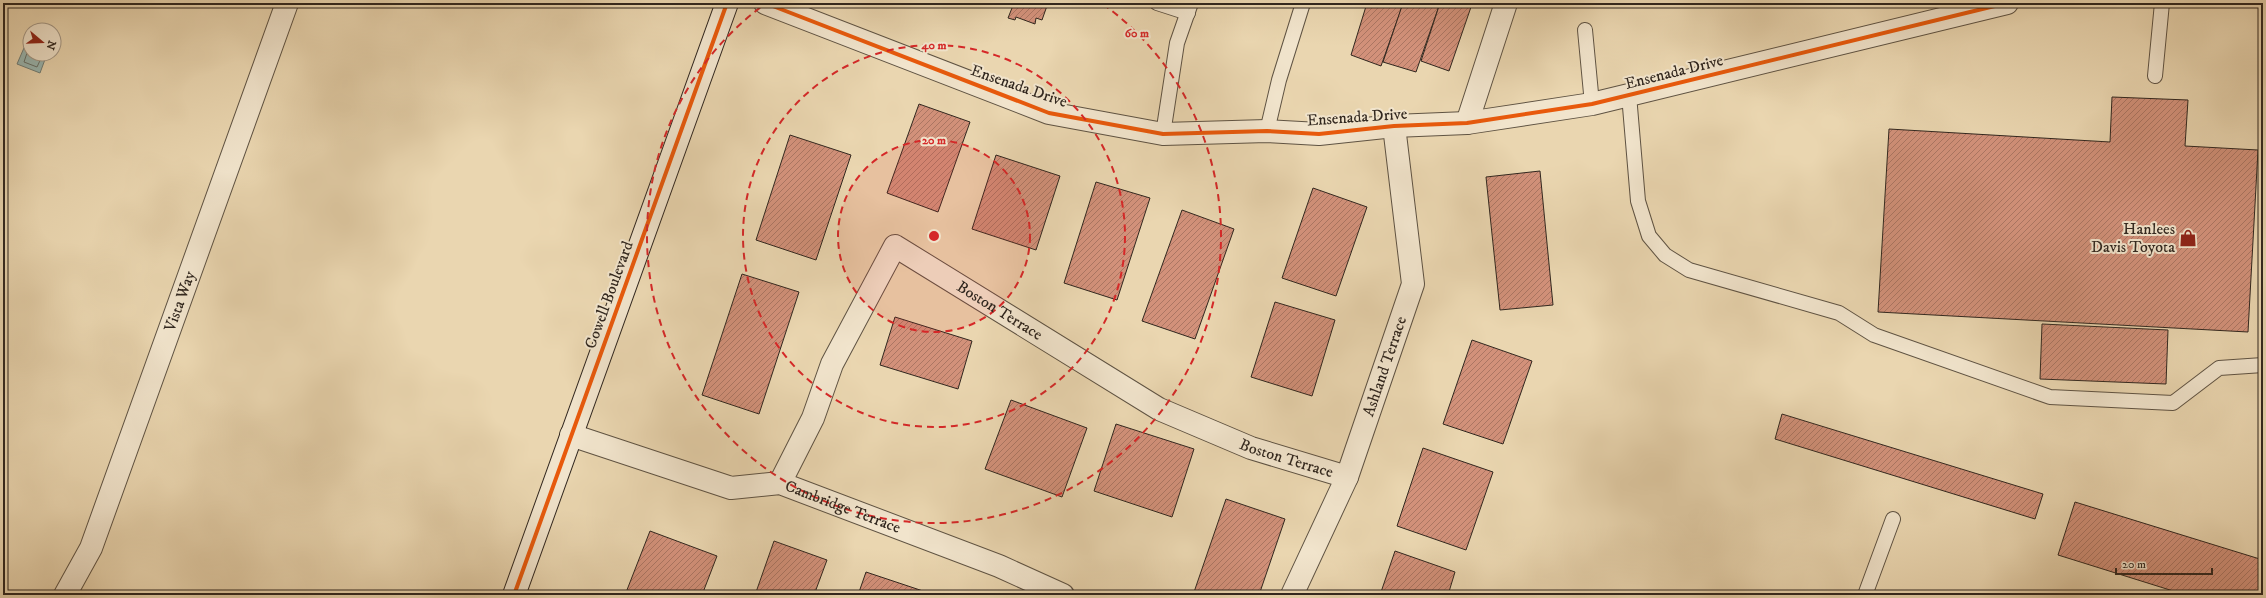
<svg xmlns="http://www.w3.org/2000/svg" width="2266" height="598" font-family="'IM FELL DW Pica',serif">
<defs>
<pattern id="building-hatch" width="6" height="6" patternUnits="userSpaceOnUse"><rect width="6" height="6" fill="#d2917a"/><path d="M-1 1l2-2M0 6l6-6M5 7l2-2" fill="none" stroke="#ab7663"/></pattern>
</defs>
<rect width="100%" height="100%" fill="#ead6b0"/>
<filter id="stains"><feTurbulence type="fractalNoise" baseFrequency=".005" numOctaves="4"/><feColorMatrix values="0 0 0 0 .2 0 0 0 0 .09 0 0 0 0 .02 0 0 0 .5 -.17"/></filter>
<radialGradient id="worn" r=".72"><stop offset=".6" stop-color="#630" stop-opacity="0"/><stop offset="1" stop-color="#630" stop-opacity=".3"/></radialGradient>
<polygon fill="#99b7b2" stroke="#6f7d77" points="30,34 30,54 47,54 40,73 17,64"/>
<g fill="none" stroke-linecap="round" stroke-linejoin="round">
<polyline stroke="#656f68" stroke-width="1" points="30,44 24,62 37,67 43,54"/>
</g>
<g fill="url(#building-hatch)" stroke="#31271f">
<polygon points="1014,3 1048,3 1042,20 1036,18 1035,24 1016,17 1015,20 1008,18"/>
<polygon points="1367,3 1403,4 1381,66 1351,55"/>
<polygon points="1430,3 1439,6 1416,72 1383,62 1403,3"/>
<polygon points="1440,3 1460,3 1471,7 1449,71 1421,61"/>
<polygon points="2112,97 2188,100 2185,146 2258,150 2248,332 1878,312 1889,129 2110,142"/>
<polygon points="919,104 970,122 938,212 887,193"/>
<polygon points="790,135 851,155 816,260 756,240"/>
<polygon points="996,155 1060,176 1036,250 972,229"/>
<polygon points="1540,171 1553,305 1500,310 1486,177"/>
<polygon points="1096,182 1150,198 1117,300 1064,283"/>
<polygon points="1313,188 1367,207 1336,296 1282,278"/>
<polygon points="1182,210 1234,229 1195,339 1142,321"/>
<polygon points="742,274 799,292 759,414 702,395"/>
<polygon points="1275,302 1335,320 1312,396 1251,377"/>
<polygon points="895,317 972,341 958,389 880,365"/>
<polygon points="2042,324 2168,330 2166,384 2040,379"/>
<polygon points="1472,340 1532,361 1503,444 1443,424"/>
<polygon points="1011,400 1087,428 1062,497 985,469"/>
<polygon points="1782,414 2043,494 2035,519 1775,439"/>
<polygon points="1116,424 1194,449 1172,517 1094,491"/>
<polygon points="1423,448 1493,472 1466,550 1397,526"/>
<polygon points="1226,499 1285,519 1259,595 1193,595"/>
<polygon points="2075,502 2263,560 2263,595 2186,595 2058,555"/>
<polygon points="650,531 717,556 702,595 625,595"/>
<polygon points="774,541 827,560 814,595 755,595"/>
<polygon points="1395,551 1455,572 1448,595 1380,595"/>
<polygon points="866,572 929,593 929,595 858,595"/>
</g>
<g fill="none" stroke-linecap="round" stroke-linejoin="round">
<g stroke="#5f5343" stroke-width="16">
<g id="lane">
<polyline points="1157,3 1188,13"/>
<polyline points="1585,30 1592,104"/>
<polyline points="2155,76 2162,3"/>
<polyline points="1629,95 1638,201 1649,236 1665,255 1689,270 1839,313 1874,335 2050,397 2173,403 2219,368 2263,365"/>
<polyline points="1267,131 1279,80 1303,3"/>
<polyline points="1163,134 1177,43 1191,3"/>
<polyline points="1865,595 1893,519"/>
</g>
</g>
<g stroke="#5f5343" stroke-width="24">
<g id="street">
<polyline points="765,3 1049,113 1163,134 1267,131 1319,134 1394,126 1467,123 1592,104 2007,3"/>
<polyline points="1467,123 1506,3"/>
<path id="s1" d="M571 435 731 488 780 483 999 566 1063 595"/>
<path id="s2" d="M780 483 813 418 832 364 895 246 1159 409 1251 448 1347 477"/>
<path id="s3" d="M65 595 91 548 287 3"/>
<path id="s4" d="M1292 595 1347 477 1413 284 1394 126"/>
</g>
</g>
<g stroke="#31271f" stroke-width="24">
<polyline id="secondary" points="514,595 727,3"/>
</g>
<use href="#lane" stroke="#f1e4cc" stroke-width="14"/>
<use href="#street" stroke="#f1e4cc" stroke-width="22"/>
<use href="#secondary" stroke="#f1e4cc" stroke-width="22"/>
<g stroke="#f1e4cc" stroke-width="6">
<g id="cycleway">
<polyline points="765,3 1049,113 1163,134 1267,131 1319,134 1394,126 1467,123 1592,104 2007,3"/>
<polyline points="514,595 727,3"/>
</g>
</g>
<use href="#cycleway" stroke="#e8590c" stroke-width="4"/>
</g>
<circle cx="934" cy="236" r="96" fill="#d62828" fill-opacity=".12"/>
<g fill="none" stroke="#d62828" stroke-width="2" stroke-dasharray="7 5">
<circle cx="934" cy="236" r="96"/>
<circle cx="934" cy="236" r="191"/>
<path d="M1103 4A287 287 0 1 1 765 4"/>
</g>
<defs>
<g id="shop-bare" transform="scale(1.38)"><path d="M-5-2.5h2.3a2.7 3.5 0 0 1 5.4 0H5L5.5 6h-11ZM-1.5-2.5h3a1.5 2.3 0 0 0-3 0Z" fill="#8f2418" stroke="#f1e4cc" stroke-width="2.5" paint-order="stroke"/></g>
</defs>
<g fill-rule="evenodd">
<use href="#shop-bare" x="2188" y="238"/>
</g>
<g text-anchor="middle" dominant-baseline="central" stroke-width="4" stroke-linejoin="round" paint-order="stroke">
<g font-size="16" fill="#31271f" stroke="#f1e4cc">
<text transform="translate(1674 72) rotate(-14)">Ensenada Drive</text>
<text transform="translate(1019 86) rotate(19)">Ensenada Drive</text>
<text transform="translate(1357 117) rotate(-4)">Ensenada Drive</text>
<text transform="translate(609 295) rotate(-70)">Cowell Boulevard</text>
<text stroke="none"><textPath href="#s3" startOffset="316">Vista Way</textPath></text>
<text stroke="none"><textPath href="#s2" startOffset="387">Boston Terrace</textPath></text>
<text stroke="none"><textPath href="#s4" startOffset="247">Ashland Terrace</textPath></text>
<text stroke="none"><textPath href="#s2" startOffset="711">Boston Terrace</textPath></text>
<text stroke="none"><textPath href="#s1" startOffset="285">Cambridge Terrace</textPath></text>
</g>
<g font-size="16" fill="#31271f" stroke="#f1e4cc" text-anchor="end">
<text x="2175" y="229">Hanlees<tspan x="2175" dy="18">Davis Toyota</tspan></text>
</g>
</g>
<circle cx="934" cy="236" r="6" fill="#d62828" stroke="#f1e4cc" stroke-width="2"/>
<g font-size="12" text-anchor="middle" font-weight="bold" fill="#d62828" stroke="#f1e4cc" stroke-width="4" stroke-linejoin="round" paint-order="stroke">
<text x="1137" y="37">60 m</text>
<text x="934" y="49">40 m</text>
<text x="934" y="144">20 m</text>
</g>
<rect width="2266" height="598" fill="none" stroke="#ead6b0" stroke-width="16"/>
<rect x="4" y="4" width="2258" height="590" fill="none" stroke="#31271f" stroke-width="2"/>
<rect x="8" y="8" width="2250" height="582" fill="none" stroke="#31271f"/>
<g transform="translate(42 42) rotate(109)"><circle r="19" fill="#f1e4cc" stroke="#a49887"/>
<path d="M0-3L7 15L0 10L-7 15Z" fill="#8f2418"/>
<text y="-6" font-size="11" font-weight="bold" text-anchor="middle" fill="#31271f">N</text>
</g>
<path d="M2116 568v6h96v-6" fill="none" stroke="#31271f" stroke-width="2"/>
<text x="2122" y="568" font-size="12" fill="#31271f" stroke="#f1e4cc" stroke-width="3" paint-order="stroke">20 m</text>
<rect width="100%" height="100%" filter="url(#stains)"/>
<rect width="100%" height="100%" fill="url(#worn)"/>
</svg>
